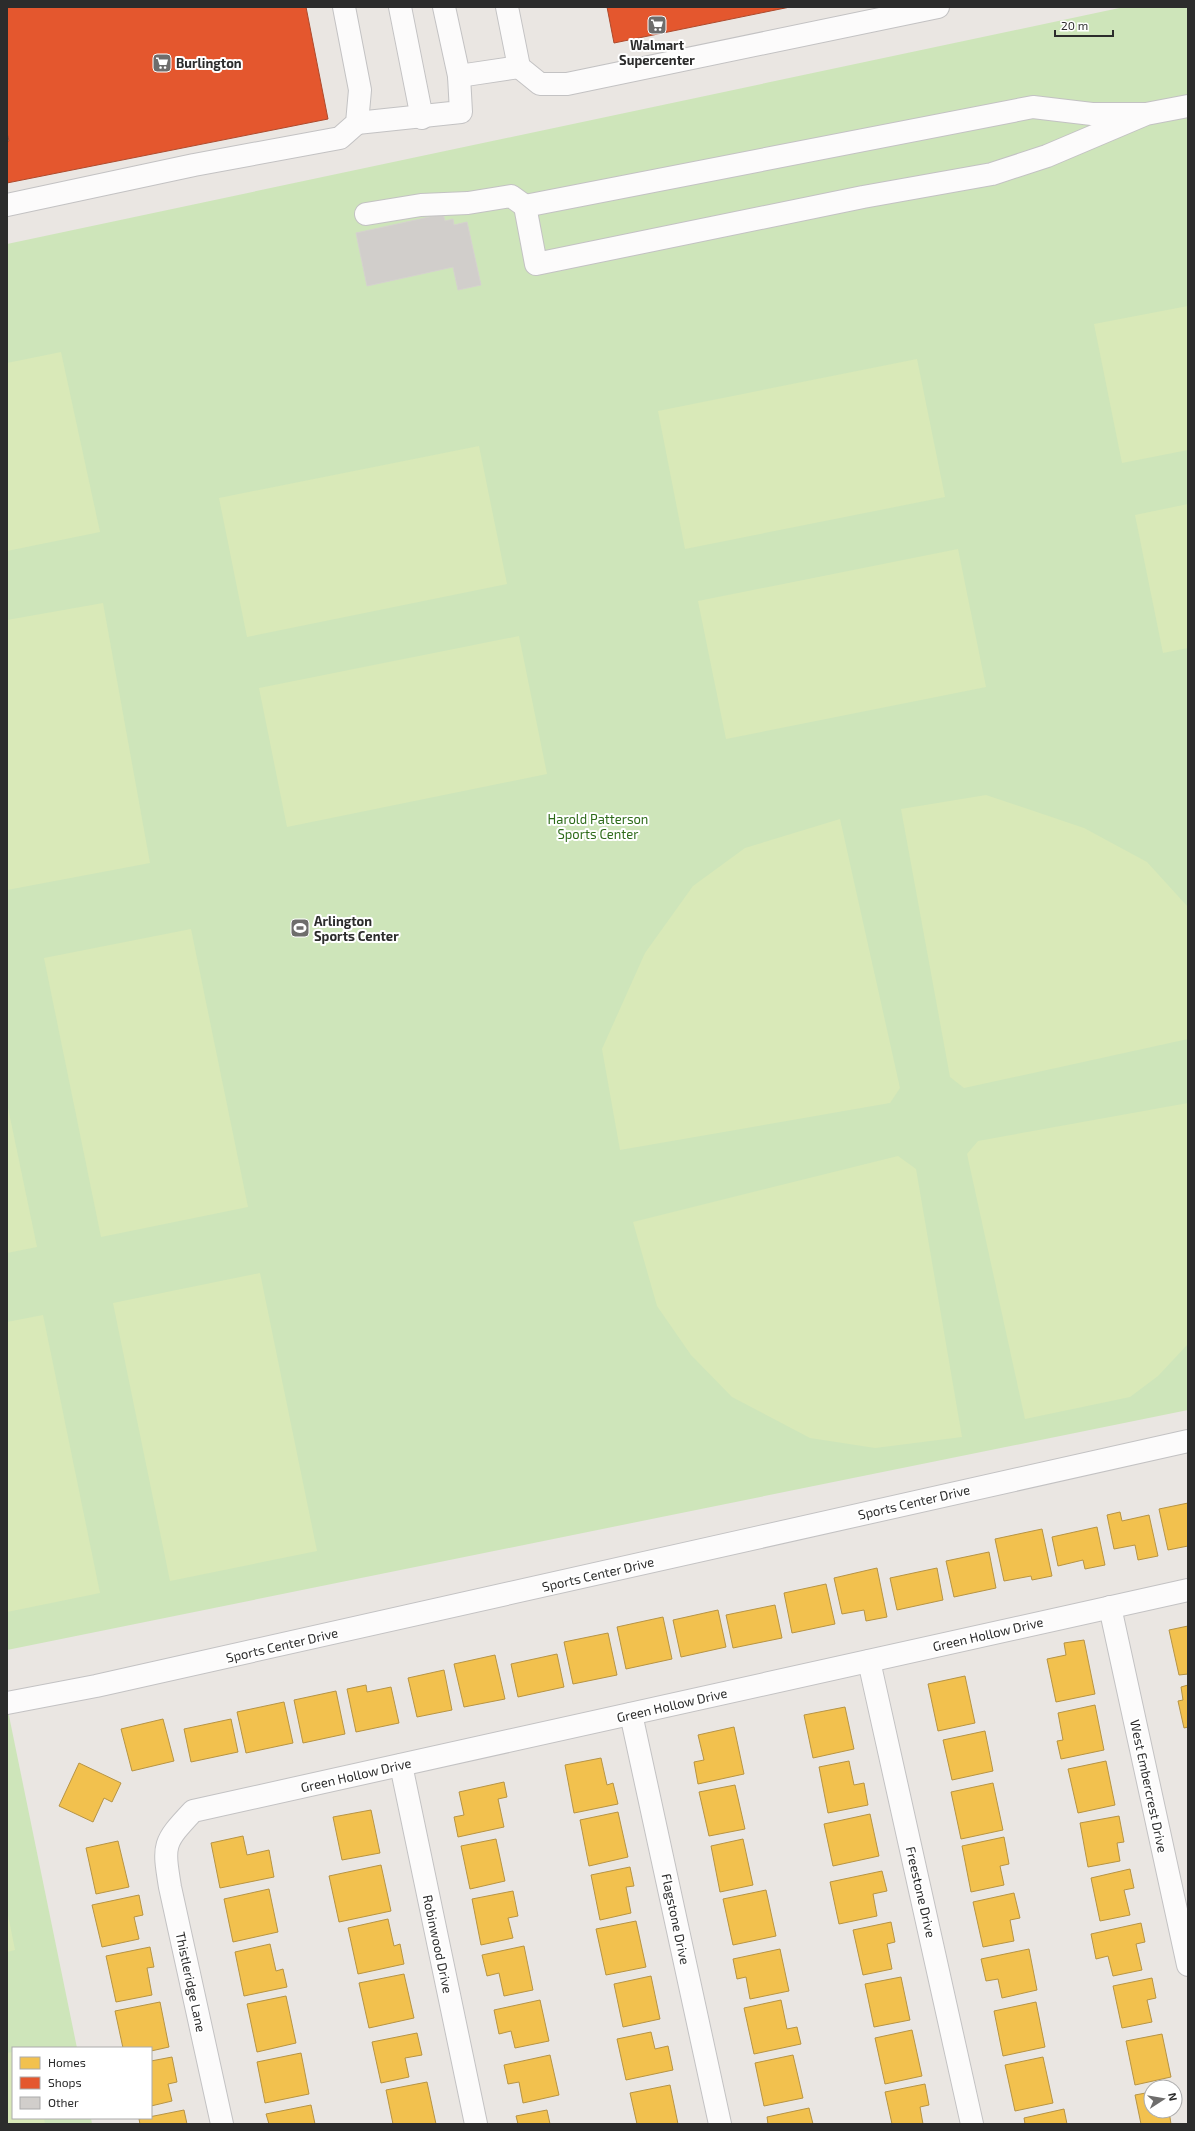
<svg xmlns="http://www.w3.org/2000/svg" width="1195" height="2131" font-family="'Exo 2',sans-serif">
<rect width="100%" height="100%" fill="#eae6e2"/>
<g fill="#cee5ba">
<polygon points="1124,7 1188,7 1188,1410 7,1650 7,244"/>
<polygon points="7,1706 77,2048 13,2048 13,2118 91,2118 92,2124 7,2124"/>
</g>
<g fill="#d9e9b8">
<polygon points="1188,306 1188,450 1122,463 1094,324"/>
<polygon points="61,352 100,532 7,551 7,363"/>
<polygon points="917,359 945,497 685,549 658,411"/>
<polygon points="479,446 507,584 247,637 219,498"/>
<polygon points="1188,504 1188,648 1163,653 1135,515"/>
<polygon points="958,549 986,687 726,739 698,601"/>
<polygon points="103,603 150,863 7,890 7,620"/>
<polygon points="519,636 547,774 287,827 259,688"/>
<polygon points="986,795 1084,828 1147,862 1188,907 1188,1039 964,1088 950,1077 901,809"/>
<polygon points="840,819 900,1088 890,1103 620,1150 602,1049 645,953 693,886 745,848"/>
<polygon points="191,929 248,1207 101,1237 44,958"/>
<polygon points="7,1103 37,1247 7,1253"/>
<polygon points="1188,1103 1188,1344 1158,1376 1130,1397 1025,1419 967,1154 978,1141"/>
<polygon points="898,1156 916,1169 962,1437 875,1448 810,1438 732,1397 691,1355 657,1306 633,1222"/>
<polygon points="260,1273 317,1551 170,1581 113,1303"/>
<polygon points="43,1315 100,1593 7,1612 7,1322"/>
<polygon points="7,1910 15,1950 7,1952"/>
<polygon points="13,2052 13,2118 44,2118 45,2124 7,2124 7,2053"/>
</g>
<g fill="#f2c14e" stroke="#b79444">
<polygon points="1188,1503 1188,1546 1168,1550 1159,1509"/>
<polygon points="1120,1512 1122,1521 1149,1515 1158,1556 1138,1560 1135,1545 1114,1549 1107,1515"/>
<polygon points="1097,1527 1105,1565 1085,1569 1083,1560 1058,1566 1052,1537"/>
<polygon points="1042,1529 1052,1576 1032,1580 1031,1576 1004,1581 995,1539"/>
<polygon points="989,1552 996,1588 954,1597 946,1561"/>
<polygon points="877,1568 887,1617 866,1621 864,1610 842,1614 834,1578"/>
<polygon points="937,1568 943,1600 897,1610 890,1578"/>
<polygon points="826,1584 835,1624 792,1633 784,1593"/>
<polygon points="775,1605 782,1638 733,1648 726,1615"/>
<polygon points="718,1610 726,1647 681,1657 673,1620"/>
<polygon points="663,1617 672,1659 626,1669 617,1627"/>
<polygon points="1188,1626 1188,1674 1179,1675 1169,1630"/>
<polygon points="608,1633 617,1675 573,1684 564,1642"/>
<polygon points="1084,1640 1095,1694 1056,1702 1047,1659 1066,1655 1064,1643"/>
<polygon points="557,1654 564,1687 518,1697 511,1664"/>
<polygon points="495,1655 505,1699 464,1707 454,1664"/>
<polygon points="444,1670 452,1710 417,1717 408,1678"/>
<polygon points="965,1676 975,1723 938,1731 928,1684"/>
<polygon points="366,1685 367,1692 391,1687 399,1723 356,1732 347,1689"/>
<polygon points="1188,1685 1188,1727 1184,1728 1178,1701 1183,1700 1181,1687"/>
<polygon points="336,1691 345,1734 303,1743 294,1700"/>
<polygon points="284,1702 293,1743 246,1753 237,1712"/>
<polygon points="1095,1705 1104,1750 1061,1759 1057,1741 1063,1740 1058,1713"/>
<polygon points="845,1707 854,1749 813,1758 804,1715"/>
<polygon points="163,1719 174,1761 132,1771 121,1729"/>
<polygon points="231,1719 238,1752 191,1762 184,1729"/>
<polygon points="734,1727 744,1774 698,1784 694,1762 704,1760 698,1735"/>
<polygon points="985,1731 993,1771 952,1780 943,1740"/>
<polygon points="601,1758 607,1785 613,1783 618,1804 574,1813 565,1765"/>
<polygon points="849,1761 854,1785 864,1783 868,1805 828,1813 819,1767"/>
<polygon points="1106,1761 1115,1805 1078,1813 1068,1769"/>
<polygon points="79,1763 121,1783 112,1802 104,1798 93,1822 59,1806"/>
<polygon points="504,1782 507,1797 498,1799 504,1827 458,1837 454,1817 464,1815 459,1792"/>
<polygon points="993,1783 1003,1830 961,1839 951,1792"/>
<polygon points="735,1785 745,1829 709,1836 699,1792"/>
<polygon points="371,1810 380,1853 342,1860 333,1817"/>
<polygon points="618,1812 628,1857 589,1866 580,1820"/>
<polygon points="870,1814 879,1856 833,1866 824,1824"/>
<polygon points="1119,1816 1124,1842 1117,1843 1120,1861 1088,1867 1080,1823"/>
<polygon points="243,1836 247,1855 269,1850 274,1877 220,1888 211,1843"/>
<polygon points="1004,1837 1009,1864 1000,1866 1004,1885 971,1892 962,1846"/>
<polygon points="496,1839 505,1881 470,1889 461,1846"/>
<polygon points="743,1839 753,1885 720,1892 711,1846"/>
<polygon points="118,1841 129,1887 96,1894 86,1848"/>
<polygon points="381,1865 391,1911 339,1922 329,1876"/>
<polygon points="630,1867 634,1886 626,1887 631,1913 600,1920 591,1875"/>
<polygon points="1130,1869 1134,1888 1124,1890 1130,1915 1100,1921 1091,1878"/>
<polygon points="882,1871 887,1891 873,1894 877,1916 839,1924 830,1882"/>
<polygon points="269,1889 278,1932 233,1942 224,1899"/>
<polygon points="766,1890 776,1936 733,1945 723,1899"/>
<polygon points="513,1891 518,1916 508,1918 513,1938 481,1945 472,1899"/>
<polygon points="1014,1893 1020,1918 1010,1920 1014,1941 983,1947 973,1902"/>
<polygon points="139,1895 143,1915 134,1917 139,1939 102,1947 92,1905"/>
<polygon points="388,1919 394,1946 400,1944 404,1964 358,1974 348,1928"/>
<polygon points="636,1921 646,1967 606,1975 596,1929"/>
<polygon points="891,1922 895,1942 887,1944 892,1969 863,1975 853,1930"/>
<polygon points="1141,1923 1145,1942 1136,1944 1142,1970 1113,1976 1108,1956 1096,1959 1091,1934"/>
<polygon points="270,1944 276,1971 283,1969 287,1987 244,1996 235,1952"/>
<polygon points="524,1946 533,1990 504,1996 499,1973 487,1976 482,1955"/>
<polygon points="150,1947 154,1967 147,1968 152,1995 116,2002 106,1956"/>
<polygon points="780,1949 789,1991 750,1999 746,1977 737,1979 733,1959"/>
<polygon points="1029,1949 1037,1990 1002,1998 998,1979 986,1981 981,1959"/>
<polygon points="404,1974 414,2018 369,2028 359,1983"/>
<polygon points="651,1976 660,2019 623,2027 614,1984"/>
<polygon points="901,1977 910,2020 874,2027 865,1984"/>
<polygon points="1152,1978 1156,1998 1147,2000 1152,2022 1122,2028 1113,1986"/>
<polygon points="286,1996 296,2043 257,2052 247,2004"/>
<polygon points="540,2000 549,2041 515,2048 511,2031 499,2034 494,2010"/>
<polygon points="781,2000 787,2029 797,2027 801,2044 754,2054 744,2008"/>
<polygon points="160,2002 169,2047 151,2051 151,2048 123,2048 115,2011"/>
<polygon points="1036,2002 1045,2047 1003,2056 994,2011"/>
<polygon points="912,2030 922,2076 885,2084 875,2038"/>
<polygon points="651,2032 655,2049 668,2046 673,2070 626,2080 617,2039"/>
<polygon points="417,2033 422,2055 405,2058 409,2077 381,2083 372,2042"/>
<polygon points="1162,2034 1171,2077 1135,2085 1126,2041"/>
<polygon points="301,2053 309,2094 265,2103 257,2062"/>
<polygon points="550,2055 559,2095 523,2103 519,2082 508,2084 504,2065"/>
<polygon points="793,2055 803,2098 764,2106 755,2063"/>
<polygon points="172,2057 177,2082 168,2084 172,2101 151,2106 151,2061"/>
<polygon points="1043,2057 1053,2103 1015,2111 1005,2065"/>
<polygon points="427,2082 436,2124 393,2124 386,2090"/>
<polygon points="925,2084 929,2105 920,2107 923,2124 892,2124 885,2092"/>
<polygon points="670,2085 678,2124 637,2124 630,2093"/>
<polygon points="1151,2092 1151,2111 1169,2111 1171,2124 1141,2124 1135,2095"/>
<polygon points="311,2105 315,2124 269,2124 266,2114"/>
<polygon points="809,2108 813,2124 768,2124 767,2117"/>
<polygon points="1064,2109 1067,2124 1025,2124 1024,2118"/>
<polygon points="184,2110 187,2124 140,2124 139,2119"/>
<polygon points="547,2110 550,2124 518,2124 516,2116"/>
</g>
<g fill="#e4572e" stroke="#ad4a2d">
<polygon points="7,7 306,7 328,119 7,183 7,141 9,141 7,133"/>
<polygon points="607,7 790,7 614,43"/>
</g>
<polygon fill="#d1cecb" stroke="#d5d2ce" points="443,214 445,221 453,219 454,225 467,222 481,285 458,290 453,267 367,286 356,233"/>
<g fill="none" stroke-linecap="round" stroke-linejoin="round">
<g stroke="#c3c2c3" stroke-width="24">
<g id="minor">
<polyline points="400,7 422,118"/>
<polyline points="507,7 519,67 540,84 567,84 938,7"/>
<polyline points="459,76 519,67"/>
<polyline points="1146,114 1047,156 992,174 863,197 536,264 525,206 1033,107 1092,114 1146,114 1188,106"/>
<polyline points="357,123 461,112 459,76 444,7"/>
<polyline points="7,205 194,165 340,138 357,123 360,90 344,7"/>
<polyline points="366,214 421,205 468,203 511,196 525,206"/>
<polyline points="1110,1607 1188,1965"/>
<polyline points="869,1661 972,2124"/>
<polyline points="7,1703 96,1686 1188,1441"/>
<polyline points="631,1714 720,2124"/>
<polyline points="401,1765 476,2124"/>
<path d="M222 2124 170 1887C163 1844 163 1843 193 1811L1188 1590"/>
</g>
</g>
<use href="#minor" stroke="#fcfbfb" stroke-width="22"/>
</g>
<defs>
<g id="supermarket-square" transform="scale(1)"><rect x="-9" y="-9" width="18" height="18" rx="4" fill="#6e6d6c" stroke="#fff"/><path d="M-6-5.5h2.5l.6 2H6L4.5 2H-2.5L-4.4-4H-6ZM-1.5 3.2a1.3 1.3 0 1 0 .1 0ZM3 3.2a1.3 1.3 0 1 0 .1 0Z" fill="#fff"/></g>
<g id="stadium-square" transform="scale(1)"><rect x="-9" y="-9" width="18" height="18" rx="4" fill="#6e6d6c" stroke="#fff"/><path d="M0-5a6.5 5 0 1 0 0 10a6.5 5 0 1 0 0-10ZM-3.5-1.8h7v3.6h-7Z" fill="#fff"/></g>
</defs>
<g fill-rule="evenodd">
<use href="#supermarket-square" x="657" y="25"/>
<use href="#supermarket-square" x="162" y="63"/>
<use href="#stadium-square" x="300" y="928"/>
</g>
<g text-anchor="middle" dominant-baseline="central" stroke-width="4" stroke-linejoin="round" paint-order="stroke">
<g font-size="13" font-weight="bold" fill="#2c2c2c" stroke="#fff" text-anchor="start">
<text x="657" y="45" text-anchor="middle">Walmart<tspan x="657" dy="15">Supercenter</tspan></text>
<text x="176" y="63">Burlington</text>
<text x="314" y="921">Arlington<tspan x="314" dy="15">Sports Center</tspan></text>
</g>
<g font-size="13" fill="#2e6b1a" stroke="#fff">
<text x="598" y="819">Harold Patterson<tspan x="598" dy="15">Sports Center</tspan></text>
</g>
<g font-size="13" fill="#2c2c2c" stroke="#fff">
<text transform="translate(914 1502) rotate(-13)">Sports Center Drive</text>
<text transform="translate(598 1574) rotate(-13)">Sports Center Drive</text>
<text transform="translate(988 1634) rotate(-13)">Green Hollow Drive</text>
<text transform="translate(282 1645) rotate(-13)">Sports Center Drive</text>
<text transform="translate(672 1705) rotate(-13)">Green Hollow Drive</text>
<text transform="translate(356 1775) rotate(-13)">Green Hollow Drive</text>
<text transform="translate(1149 1786) rotate(78)">West Embercrest Drive</text>
<text transform="translate(921 1892) rotate(77)">Freestone Drive</text>
<text transform="translate(676 1919) rotate(78)">Flagstone Drive</text>
<text transform="translate(438 1944) rotate(78)">Robinwood Drive</text>
<text transform="translate(191 1982) rotate(78)">Thistleridge Lane</text>
</g>
</g>
<rect width="1195" height="2131" fill="none" stroke="#2c2c2c" stroke-width="16"/>
<rect x="12" y="2047" width="140" height="72" fill="#ffffff" stroke="#ababab"/>
<rect x="20" y="2057" width="20" height="12" fill="#f2c14e" stroke="#ababab"/>
<text x="48" y="2067" font-size="12" fill="#2c2c2c">Homes</text>
<rect x="20" y="2077" width="20" height="12" fill="#e4572e" stroke="#ababab"/>
<text x="48" y="2087" font-size="12" fill="#2c2c2c">Shops</text>
<rect x="20" y="2097" width="20" height="12" fill="#d1cecb" stroke="#ababab"/>
<text x="48" y="2107" font-size="12" fill="#2c2c2c">Other</text>
<g transform="translate(1163 2099) rotate(78)"><circle r="19" fill="#ffffff" stroke="#ababab"/>
<path d="M0-3L7 15L0 10L-7 15Z" fill="#6e6d6c"/>
<text y="-6" font-size="11" font-weight="bold" text-anchor="middle" fill="#2c2c2c">N</text>
</g>
<path d="M1055 30v6h58v-6" fill="none" stroke="#2c2c2c" stroke-width="2"/>
<text x="1061" y="30" font-size="12" fill="#2c2c2c" stroke="#ffffff" stroke-width="3" paint-order="stroke">20 m</text>
</svg>
